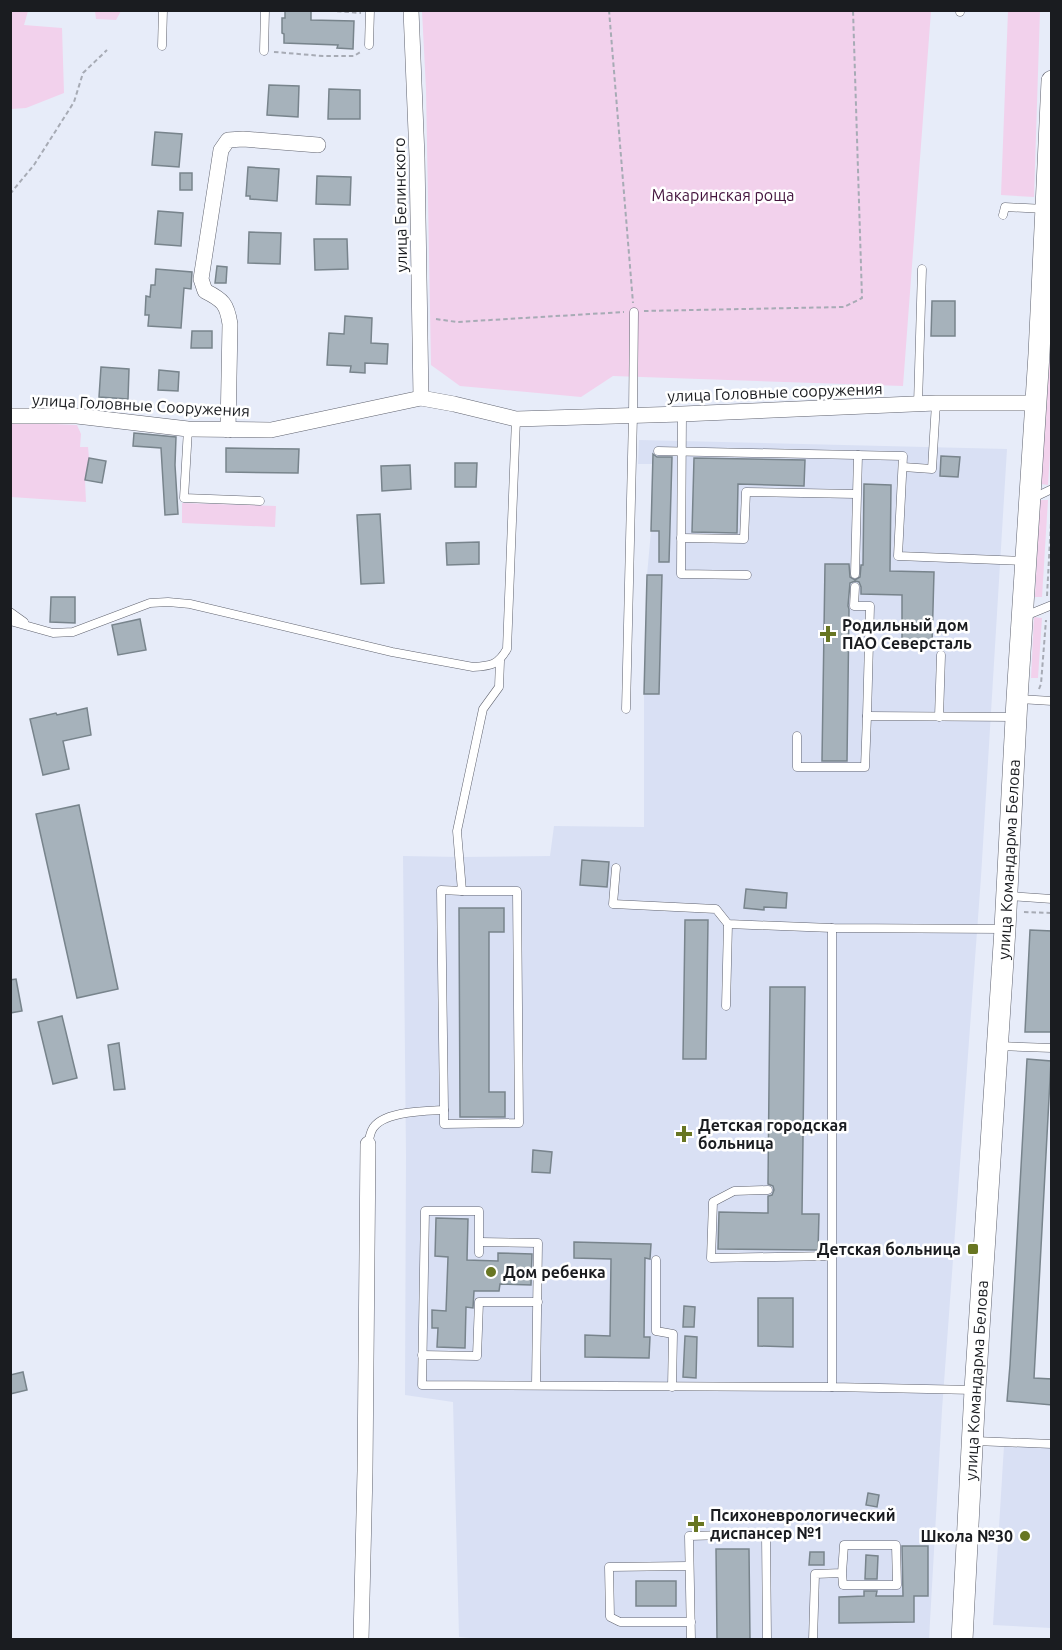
<svg xmlns="http://www.w3.org/2000/svg" width="1062" height="1650" font-family="Ubuntu,sans-serif">
<rect width="100%" height="100%" fill="#e7ecf9"/>
<g fill="#d9e0f4">
<polygon points="639,440 1007,449 981,877 942,1410 929,1639 492,1640 459,1637 453,1402 405,1395 406,1155 403,856 460,857 550,856 554,826 644,827 644,694 659,693 662,576 647,575 651,531 652,464 638,464"/>
<polygon points="1004,1446 1051,1448 1051,1628 993,1625"/>
</g>
<g fill="#f2d1ec">
<polygon points="10,11 28,11 24,25 62,28 64,93 26,108 11,109"/>
<polygon points="95,11 95,10 121,11 116,20 96,19"/>
<polygon points="422,11 931,11 903,386 613,376 581,397 460,386 431,365 426,89"/>
<polygon points="1008,11 1040,11 1034,197 1001,195"/>
<polygon points="1050,354 1052,354 1052,420 1048,485 1041,484"/>
<polygon points="10,422 77,425 81,434 80,447 88,447 89,458 85,480 86,502 11,497"/>
<polygon points="1040,500 1048,500 1042,597 1035,597"/>
<polygon points="182,503 276,506 275,527 182,523"/>
<polygon points="1034,617 1042,618 1038,678 1031,678"/>
</g>
<g fill="#a6b2bb" stroke="#78848c" stroke-width="1.5">
<polygon points="285,10 311,10 311,20 354,21 353,49 337,48 338,45 284,43 284,34 282,33 282,18 285,18"/>
<polygon points="269,85 299,86 298,117 267,115"/>
<polygon points="329,89 360,90 360,119 328,119"/>
<polygon points="155,132 182,134 179,167 152,165"/>
<polygon points="248,167 279,169 277,201 250,199 250,196 246,196"/>
<rect x="180" y="173" width="12" height="17"/>
<polygon points="317,176 351,177 350,205 316,204"/>
<polygon points="158,211 183,213 181,246 155,244"/>
<polygon points="249,232 281,233 280,264 248,263"/>
<polygon points="314,239 347,239 348,269 315,270"/>
<polygon points="217,266 227,267 226,283 215,283"/>
<polygon points="156,269 192,272 191,289 184,288 181,328 148,326 149,315 145,315 146,296 150,297 151,285 155,285"/>
<polygon points="932,301 955,301 955,336 931,336"/>
<polygon points="345,316 372,318 371,343 388,344 387,364 365,363 365,373 350,372 351,366 327,365 329,333 344,334"/>
<polygon points="192,331 212,331 212,348 191,348"/>
<polygon points="101,367 129,369 128,399 99,397"/>
<polygon points="159,370 179,372 178,391 158,390"/>
<polygon points="134,433 176,437 175,465 178,514 165,515 161,448 133,446"/>
<polygon points="226,448 299,449 298,473 226,472"/>
<polygon points="653,454 657,457 672,457 669,562 659,562 659,531 651,531"/>
<polygon points="941,456 960,457 958,477 940,476"/>
<polygon points="89,458 106,461 102,483 85,480"/>
<polygon points="694,458 805,460 804,486 738,484 737,533 692,532"/>
<polygon points="455,463 477,463 476,487 455,487"/>
<polygon points="410,465 411,489 382,491 381,466"/>
<polygon points="864,484 891,485 890,571 934,572 932,645 902,644 902,595 861,594 861,587 859,582 855,581 850,583 848,606 849,609 847,761 822,761 825,564 849,564 850,577 855,580 860,577 861,565 863,565"/>
<polygon points="380,514 384,583 361,584 357,515"/>
<polygon points="479,542 479,564 447,565 446,543"/>
<polygon points="647,575 662,575 659,694 644,694"/>
<polygon points="51,597 75,597 75,623 50,622"/>
<polygon points="140,619 146,650 118,655 112,625"/>
<polygon points="87,708 91,735 63,741 69,769 43,775 30,719 56,713 57,715"/>
<polygon points="79,805 118,989 77,998 36,814"/>
<polygon points="582,860 609,862 607,887 580,885"/>
<polygon points="746,889 787,893 786,908 764,907 764,910 744,908"/>
<polygon points="459,908 504,908 504,932 489,932 489,1092 505,1092 505,1117 460,1117"/>
<polygon points="685,920 708,920 706,1059 683,1059"/>
<polygon points="1030,930 1052,931 1052,1032 1025,1032"/>
<polygon points="16,979 22,1011 10,1013 10,980"/>
<polygon points="770,987 805,987 802,1214 819,1214 818,1250 718,1249 719,1212 768,1213 768,1196 772,1195 774,1190 773,1186 768,1184"/>
<polygon points="62,1016 77,1078 53,1084 38,1022"/>
<polygon points="119,1043 125,1089 114,1090 108,1045"/>
<polygon points="1027,1059 1051,1061 1034,1378 1052,1379 1052,1405 1007,1401 1010,1365"/>
<polygon points="533,1150 552,1152 550,1173 532,1172"/>
<polygon points="436,1218 468,1219 467,1260 498,1261 498,1253 532,1254 531,1285 500,1284 499,1291 474,1291 473,1308 466,1307 465,1348 437,1347 438,1328 432,1328 432,1310 446,1311 448,1257 435,1256"/>
<polygon points="574,1242 651,1244 650,1259 645,1258 644,1337 650,1337 649,1358 585,1357 585,1335 610,1336 611,1259 574,1258"/>
<polygon points="758,1298 793,1298 793,1347 758,1346"/>
<polygon points="684,1306 695,1307 694,1327 683,1327"/>
<polygon points="685,1336 697,1337 696,1378 683,1377"/>
<polygon points="23,1372 27,1390 10,1394 10,1375"/>
<polygon points="868,1493 879,1495 877,1507 866,1505"/>
<polygon points="902,1546 928,1546 928,1596 914,1596 914,1622 839,1623 839,1597 864,1596 864,1591 877,1591 876,1596 903,1596"/>
<polygon points="716,1549 749,1549 750,1640 717,1640"/>
<polygon points="810,1552 824,1552 824,1565 809,1565"/>
<polygon points="866,1555 878,1556 877,1579 865,1579"/>
<rect x="636" y="1581" width="40" height="25"/>
</g>
<g fill="none" stroke-linecap="round" stroke-linejoin="round">
<g stroke="#60636f" stroke-width="9">
<g id="lane">
<polyline points="960,12 960,10"/>
<polyline points="369,45 370,10"/>
<polyline points="162,46 163,10"/>
<polyline points="264,51 265,10"/>
<polyline points="1003,215 1005,207 1045,209"/>
<polyline points="918,404 922,269"/>
<polyline points="682,414 681,574 747,575"/>
<polyline points="188,429 184,498 260,501"/>
<polyline points="658,451 903,456 898,556 1024,561"/>
<polyline points="903,467 932,469 936,403"/>
<polyline points="1031,499 1052,489"/>
<polyline points="681,538 744,539 746,492 856,494"/>
<polyline points="855,574 858,455"/>
<polyline points="855,587 854,606 870,606 867,716"/>
<polyline points="10,612 24,622"/>
<polyline points="1025,616 1052,605"/>
<path d="M10 621 53 633 73 632 150 603 168 602 190 604 392 652 473 667C491 666 498 665 507 649L516 419"/>
<polyline points="1019,699 1052,701"/>
<polyline points="626,709 633,415 634,312"/>
<polyline points="939,717 941,655"/>
<polyline points="797,736 797,767 865,767 867,716 1015,717"/>
<polyline points="616,868 613,904 716,909 728,924 832,928 1004,929"/>
<polyline points="1008,896 1052,899"/>
<polyline points="832,928 832,1387 974,1390"/>
<polyline points="726,1006 728,924"/>
<polyline points="999,1046 1052,1048"/>
<polyline points="444,1110 444,1124 519,1123 517,891 462,891"/>
<path d="M368 1144C369 1140 370 1134 372 1130 381 1111 425 1111 444 1110L441 890 462 891 457 831 483 709 499 687 500 661"/>
<polyline points="768,1190 734,1191 713,1202 711,1258 832,1256"/>
<polyline points="480,1242 538,1243 536,1385"/>
<polyline points="479,1253 479,1211 425,1211 422,1385 832,1387"/>
<polyline points="656,1260 656,1331 673,1334 672,1387"/>
<polyline points="422,1355 477,1356 479,1302 538,1302"/>
<polyline points="975,1441 1052,1444"/>
<polyline points="688,1566 609,1567 610,1617 620,1622 691,1622"/>
<polyline points="691,1640 689,1536 766,1534 767,1640"/>
<polyline points="813,1640 815,1574 842,1573 843,1585 897,1585 896,1545 844,1545 842,1573"/>
</g>
</g>
<g stroke="#60636f" stroke-width="16">
<g id="street">
<polyline points="411,10 417,157 421,398"/>
<polyline points="10,416 77,416 188,429 271,430 421,398 454,404 516,419 682,414 936,403 1036,403"/>
<path d="M228 430 230 324C227 304 223 300 205 291L201 279 221 150 228 140 243 139 318 145"/>
<polyline points="361,1640 365,1471 368,1144"/>
</g>
</g>
<g stroke="#60636f" stroke-width="22">
<g id="secondary">
<path id="s1" d="M962 1640 975 1390 1005 929 1017 699 1039 354 1052 81"/>
</g>
</g>
<g stroke="#a7abb5" stroke-width="2" stroke-dasharray="4.5 3" stroke-linecap="butt">
<polyline points="322,10 361,13"/>
<polyline points="609,10 633,303"/>
<polyline points="274,52 323,56 354,56 362,51"/>
<polyline points="10,194 34,165 74,102 83,73 107,50"/>
<polyline points="644,311 844,307 862,298 853,10"/>
<polyline points="436,319 457,322 624,312"/>
<polyline points="1047,596 1052,503"/>
<polyline points="1039,689 1041,684 1046,620"/>
<polyline points="1024,912 1052,913"/>
</g>
<use href="#lane" stroke="#fff" stroke-width="8"/>
<use href="#street" stroke="#fff" stroke-width="15"/>
<use href="#secondary" stroke="#fff" stroke-width="21"/>
</g>
<g fill="#687622" stroke="#fff" stroke-width="2">
<path d="M825 625h6v6h6v6h-6v6h-6v-6h-6v-6h6z"/>
<path d="M681 1125h6v6h6v6h-6v6h-6v-6h-6v-6h6z"/>
<rect x="967" y="1243" width="12" height="12" rx="3"/>
<circle cx="491" cy="1272" r="6"/>
<path d="M693 1515h6v6h6v6h-6v6h-6v-6h-6v-6h6z"/>
<circle cx="1025" cy="1536" r="6"/>
</g>
<g text-anchor="middle" dominant-baseline="central" stroke-width="5" stroke-linejoin="round" paint-order="stroke">
<g font-size="16" fill="#43143d" stroke="#fff">
<text x="723" y="195">Макаринская роща</text>
</g>
<g font-size="16" fill="#1a1c20" stroke="#fff">
<text transform="translate(400 205) rotate(-91)">улица Белинского</text>
<text transform="translate(775 392) rotate(-2)">улица Головные сооружения</text>
<text transform="translate(141 405) rotate(3)">улица Головные Сооружения</text>
<text stroke="none"><textPath href="#s1" startOffset="782">улица Командарма Белова</textPath></text>
<text stroke="none"><textPath href="#s1" startOffset="260">улица Командарма Белова</textPath></text>
</g>
<g font-size="16" font-weight="bold" fill="#1a1c20" stroke="#fff" text-anchor="start">
<text x="842" y="625">Родильный дом<tspan x="842" dy="18">ПАО Северсталь</tspan></text>
<text x="698" y="1125">Детская городская<tspan x="698" dy="18">больница</tspan></text>
<text x="961" y="1249" text-anchor="end">Детская больница</text>
<text x="503" y="1272">Дом ребенка</text>
<text x="710" y="1515">Психоневрологический<tspan x="710" dy="18">диспансер №1</tspan></text>
<text x="1013" y="1536" text-anchor="end">Школа №30</text>
</g>
</g>
<rect width="1062" height="1650" fill="none" stroke="#1a1c20" stroke-width="24"/>
</svg>
